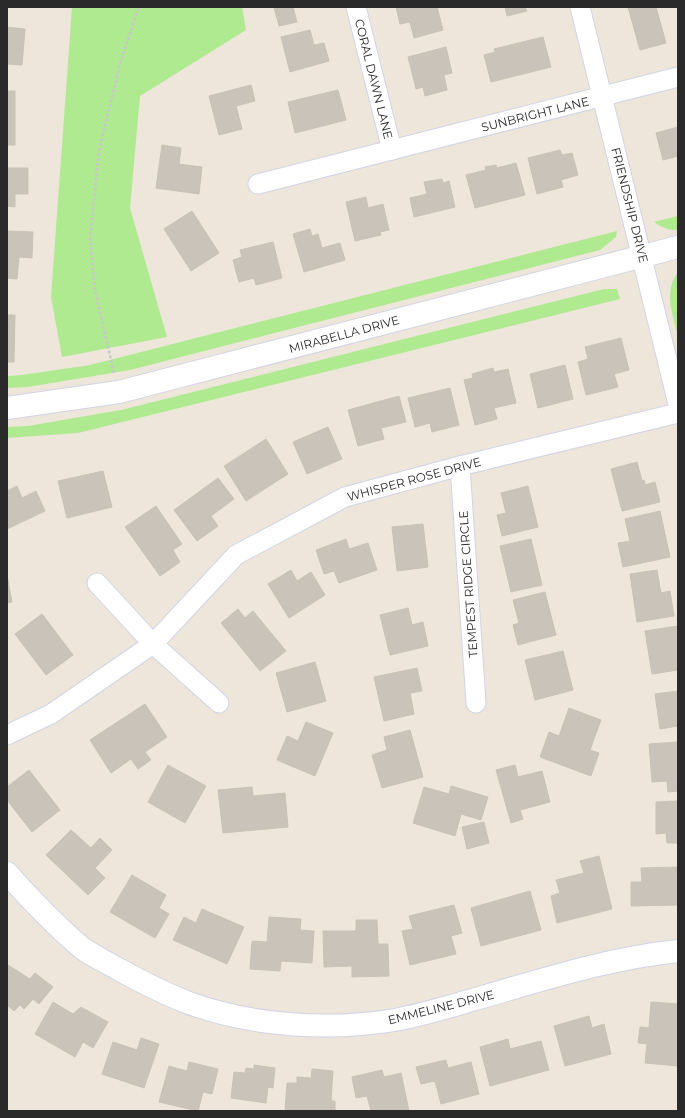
<svg xmlns="http://www.w3.org/2000/svg" width="685" height="1118" font-family="Montserrat,sans-serif">
<rect width="100%" height="100%" fill="#eee6db"/>
<g fill="#afea91">
<polygon points="72,7 242,7 246,30 140,96 130,208 167,337 62,357 51,297"/>
<path d="M678 216V230C668 231 662 227 654 222Z"/>
<polygon points="617,231 616,237 600,250 130,370 28,387 7,388 7,376 22,375 90,365"/>
<path d="M678 272V336C673 315 663 292 678 272Z"/>
<polygon points="604,289 617,289 620,299 78,433 7,438 7,427 28,426 121,410"/>
</g>
<g fill="#c9c3ba" stroke="#c9c2b4">
<polygon points="274,7 293,7 297,22 279,26"/>
<polygon points="396,7 437,7 443,30 414,38 410,22 400,24"/>
<polygon points="505,7 525,7 527,11 507,16"/>
<polygon points="628,7 656,7 666,43 640,50"/>
<polygon points="7,27 25,29 22,65 7,64"/>
<polygon points="310,30 314,45 324,43 329,61 290,72 281,37"/>
<polygon points="543,37 551,67 491,82 484,55 495,52 494,49"/>
<polygon points="446,47 452,73 444,75 447,90 425,96 423,87 416,89 408,57"/>
<polygon points="251,85 255,101 236,106 242,129 219,135 209,96"/>
<polygon points="338,90 346,120 295,133 288,102"/>
<rect x="7" y="91" width="8" height="54"/>
<polygon points="678,127 678,156 663,160 656,133"/>
<polygon points="162,145 181,148 179,164 202,167 199,194 156,188"/>
<polygon points="560,150 562,155 572,153 578,175 561,180 563,187 537,194 528,158"/>
<polygon points="516,163 525,195 475,208 466,175 486,170 485,167 496,165 497,168"/>
<polygon points="7,168 28,168 28,194 15,194 15,207 7,206"/>
<polygon points="442,179 443,183 449,181 455,207 414,217 410,198 427,194 424,182"/>
<polygon points="366,197 368,208 383,204 389,230 380,232 381,235 355,241 346,202"/>
<polygon points="192,211 219,253 191,271 164,229"/>
<polygon points="310,229 312,236 318,234 322,248 340,243 345,260 304,272 293,234"/>
<polygon points="7,231 33,232 32,258 19,257 17,279 7,278"/>
<polygon points="273,242 282,278 256,285 254,278 239,282 233,260 242,257 240,250"/>
<polygon points="7,315 15,315 14,362 7,362"/>
<polygon points="621,338 629,370 614,374 618,387 586,395 578,362 588,359 585,347"/>
<polygon points="565,365 573,399 538,408 530,374"/>
<polygon points="493,368 494,372 508,369 516,403 494,408 497,419 475,425 464,380 473,378 472,374"/>
<polygon points="450,388 459,425 432,432 430,423 415,427 408,398"/>
<polygon points="399,396 406,422 381,428 384,439 358,446 348,410"/>
<polygon points="328,427 342,459 307,474 293,442"/>
<polygon points="266,439 288,474 246,501 224,466"/>
<polygon points="637,462 642,481 644,480 645,485 655,482 660,502 622,511 611,469"/>
<polygon points="103,471 112,507 67,518 58,481"/>
<polygon points="218,478 234,499 211,516 218,526 197,541 174,510"/>
<polygon points="17,486 22,498 36,491 45,511 7,529 7,491"/>
<polygon points="528,486 538,527 502,536 497,515 506,513 501,493"/>
<polygon points="156,506 182,544 173,550 180,562 160,576 125,527"/>
<polygon points="660,511 670,557 623,567 618,543 630,541 625,519"/>
<polygon points="423,524 428,567 397,571 392,527"/>
<polygon points="346,539 349,549 368,543 377,570 339,583 334,571 324,574 316,550"/>
<polygon points="531,539 542,585 511,592 500,546"/>
<polygon points="291,570 297,581 311,572 325,595 289,618 268,584"/>
<polygon points="657,570 661,593 670,591 674,616 637,622 630,574"/>
<polygon points="7,575 12,602 7,603"/>
<polygon points="545,592 556,635 518,645 513,625 519,623 513,600"/>
<polygon points="408,608 412,625 423,622 428,646 390,655 380,615"/>
<polygon points="238,609 245,618 253,611 286,651 260,671 221,623"/>
<polygon points="42,614 73,655 46,675 15,634"/>
<polygon points="678,626 678,670 652,674 645,631"/>
<polygon points="563,651 573,690 535,700 525,660"/>
<polygon points="315,662 326,701 287,712 276,673"/>
<polygon points="417,668 422,691 410,693 414,714 384,721 374,677"/>
<polygon points="678,691 678,726 660,729 655,694"/>
<polygon points="145,704 167,737 145,752 151,760 138,769 131,759 111,773 90,740"/>
<polygon points="569,708 601,720 590,750 599,753 591,776 540,757 549,732 559,736"/>
<polygon points="306,722 333,733 315,776 277,760 287,736 298,741"/>
<polygon points="410,730 423,777 382,788 372,755 387,750 384,737"/>
<polygon points="678,742 678,791 668,792 667,781 652,782 649,744"/>
<polygon points="168,765 206,786 185,823 148,802"/>
<polygon points="515,765 518,777 542,771 550,802 520,810 523,819 511,823 496,770"/>
<polygon points="29,770 60,810 32,832 7,800 7,787"/>
<polygon points="451,786 488,797 481,820 461,814 455,836 413,823 424,787 449,794"/>
<polygon points="252,787 253,796 285,793 288,827 223,833 218,790"/>
<polygon points="678,801 678,843 667,843 666,833 656,834 656,802"/>
<polygon points="484,822 489,843 467,849 462,827"/>
<polygon points="71,830 91,848 100,838 112,850 95,868 105,878 88,895 46,855"/>
<polygon points="599,856 612,909 557,923 551,896 560,893 556,880 584,873 580,861"/>
<polygon points="678,867 678,905 631,906 631,882 642,882 641,868"/>
<polygon points="132,875 166,895 159,908 169,914 155,938 110,912"/>
<polygon points="530,891 541,930 481,946 471,908"/>
<polygon points="454,905 462,933 451,936 456,954 410,965 402,931 413,929 409,916"/>
<polygon points="202,909 244,927 227,964 173,940 184,917 196,923"/>
<polygon points="269,917 301,919 300,930 314,931 312,963 281,961 280,971 250,969 252,941 267,942"/>
<polygon points="356,920 377,920 378,944 388,944 389,976 352,977 352,966 324,967 323,931 356,931"/>
<polygon points="8,965 30,979 35,973 53,987 39,1004 33,999 24,1009 20,1005 14,1011 7,1005"/>
<polygon points="53,1002 73,1014 81,1007 108,1022 93,1048 83,1042 75,1057 35,1034"/>
<polygon points="651,1002 678,1004 678,1066 645,1063 647,1044 638,1043 640,1027 649,1028"/>
<polygon points="589,1016 592,1028 604,1024 611,1054 565,1066 554,1026"/>
<polygon points="141,1038 159,1044 144,1088 102,1074 113,1042 137,1050"/>
<polygon points="508,1039 510,1049 541,1041 549,1070 490,1086 480,1047"/>
<polygon points="446,1060 448,1068 471,1062 479,1094 441,1104 435,1081 421,1084 416,1067"/>
<polygon points="189,1062 218,1069 212,1094 203,1092 198,1111 159,1102 169,1066 187,1071"/>
<polygon points="254,1065 275,1068 273,1088 268,1087 266,1103 231,1098 234,1072 245,1073 246,1068 254,1069"/>
<polygon points="312,1069 333,1071 331,1101 335,1101 335,1111 285,1111 287,1083 297,1083 297,1077 311,1078"/>
<polygon points="382,1070 384,1077 401,1073 409,1111 371,1111 367,1096 356,1098 352,1077"/>
</g>
<g fill="none" stroke-linecap="round" stroke-linejoin="round">
<g stroke="#d0d4e5" stroke-width="21">
<g id="street">
<polyline points="356,7 392,150"/>
<polyline points="580,7 678,404"/>
<polyline points="258,184 678,77"/>
<polyline points="460,466 476,703"/>
<polyline points="97,583 153,644 219,703"/>
<polyline points="7,735 51,714 153,644 236,555 345,497 460,466 678,413"/>
</g>
</g>
<g stroke="#d0d4e5" stroke-width="24">
<g id="secondary">
<polyline points="7,408 119,392 678,247"/>
<path d="M7 873C31 900 55 925 82 948 93 956 108 963 120 970 142 982 165 994 189 1003 253 1026 328 1031 395 1020 423 1015 451 1006 479 998 545 979 610 958 678 951"/>
</g>
</g>
<polyline stroke="#c8c8c8" stroke-width="2.5" stroke-dasharray="3 2" stroke-linecap="butt" points="114,373 95,291 90,239 99,151 121,60 139,7"/>
<use href="#street" stroke="#fff" stroke-width="19"/>
<use href="#secondary" stroke="#fff" stroke-width="22"/>
</g>
<g text-anchor="middle" dominant-baseline="central" stroke-width="4" stroke-linejoin="round" paint-order="stroke">
<g font-size="12" fill="#2a2a2a" stroke="#fff">
<text transform="translate(374 79) rotate(76)">CORAL DAWN LANE</text>
<text transform="translate(535 114) rotate(-14)">SUNBRIGHT LANE</text>
<text transform="translate(630 205) rotate(76)">FRIENDSHIP DRIVE</text>
<text transform="translate(344 334) rotate(-15)">MIRABELLA DRIVE</text>
<text transform="translate(414 479) rotate(-15)">WHISPER ROSE DRIVE</text>
<text transform="translate(468 584) rotate(-94)">TEMPEST RIDGE CIRCLE</text>
<text transform="translate(441 1007) rotate(-14)">EMMELINE DRIVE</text>
</g>
</g>
<rect width="685" height="1118" fill="none" stroke="#2a2a2a" stroke-width="16"/>
</svg>
